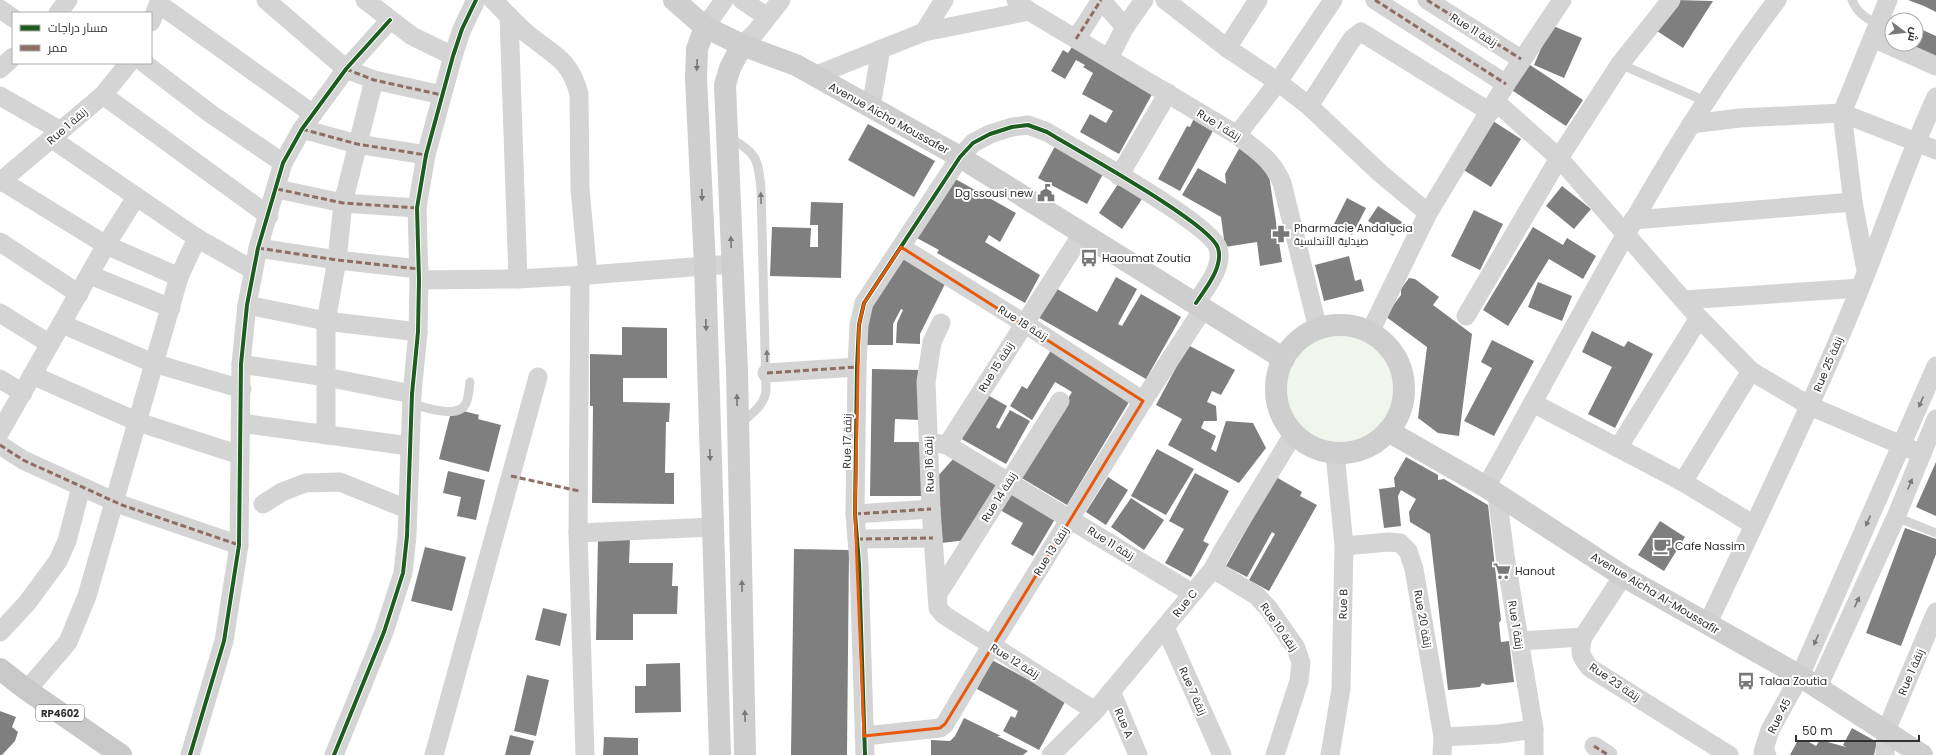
<svg xmlns="http://www.w3.org/2000/svg" width="1936" height="755" font-family="Poppins,Cairo,sans-serif">
<rect width="100%" height="100%" fill="#fff"/>
<circle fill="#f0f5ed" cx="1339" cy="388" r="55"/>
<g fill="#7f7f7f">
<polygon points="1676,0 1713,1 1683,48 1657,31"/>
<polygon points="1908,0 1936,0 1936,12 1924,6"/>
<polygon points="1893,16 1902,20 1892,20 1892,41 1884,37"/>
<polygon points="1551,25 1582,38 1564,78 1534,65"/>
<polygon points="1916,27 1936,36 1936,60 1899,44 1916,44"/>
<polygon points="1074,44 1155,89 1119,154 1080,132 1090,114 1106,123 1113,111 1082,94 1093,73 1083,67 1085,65 1076,60 1065,79 1051,71 1063,50 1068,53"/>
<polygon points="1527,63 1583,100 1566,126 1510,89"/>
<polygon points="1194,118 1214,129 1180,191 1158,179 1187,126 1190,127"/>
<polygon points="1493,121 1521,139 1491,187 1462,169"/>
<polygon points="868,124 935,161 914,197 848,160"/>
<polygon points="1055,146 1104,172 1087,204 1038,178"/>
<polygon points="1240,147 1267,162 1282,262 1260,266 1257,242 1225,247 1221,217 1182,195 1198,168 1226,184 1225,174"/>
<polygon points="950,176 1016,213 1000,242 989,235 985,242 1040,275 1025,303 937,253 939,250 915,237"/>
<polygon points="1118,184 1142,199 1122,229 1099,213"/>
<polygon points="1562,186 1591,209 1574,229 1546,206"/>
<polygon points="1347,198 1366,208 1352,235 1334,224"/>
<polygon points="811,202 843,203 841,278 770,276 772,227 811,228 810,247 818,247 818,225 810,225"/>
<polygon points="1378,206 1402,222 1393,236 1368,221"/>
<polygon points="1474,210 1503,224 1480,270 1451,256"/>
<polygon points="1533,227 1563,245 1567,238 1596,256 1583,279 1549,259 1508,326 1483,310"/>
<polygon points="900,253 948,278 920,334 920,344 896,343 897,323 903,310 901,309 893,324 893,345 866,345 866,319"/>
<polygon points="1349,256 1355,281 1361,279 1364,291 1324,301 1315,265"/>
<polygon points="1116,277 1137,289 1118,324 1122,326 1141,294 1181,317 1146,379 1036,316 1052,286 1097,312"/>
<polygon points="1409,278 1415,279 1439,297 1433,305 1472,334 1459,436 1438,433 1418,418 1427,347 1385,316 1401,295 1401,289"/>
<polygon points="1538,282 1572,296 1562,321 1528,307"/>
<polygon points="622,327 667,328 667,378 623,378 623,402 670,403 669,422 666,422 665,473 674,473 674,504 592,503 593,406 590,406 590,354 622,355"/>
<polygon points="1592,331 1624,347 1628,341 1653,354 1615,428 1588,414 1612,367 1582,352"/>
<polygon points="1492,340 1534,361 1494,436 1464,421 1492,368 1481,362"/>
<polygon points="1188,345 1235,370 1221,395 1212,391 1207,402 1216,406 1217,421 1204,421 1201,428 1216,436 1211,449 1216,452 1226,421 1253,423 1266,448 1239,483 1168,445 1182,419 1156,405"/>
<polygon points="1053,347 1132,397 1067,505 1020,477 1072,392 1055,382 1032,420 1010,406 1022,386 1027,389"/>
<polygon points="872,369 921,370 921,420 895,419 894,442 924,442 923,496 870,496"/>
<polygon points="984,393 1007,406 996,427 999,429 1010,410 1030,421 1006,464 958,437"/>
<polygon points="452,408 479,415 478,419 501,425 489,472 439,459"/>
<polygon points="1157,449 1194,469 1166,515 1131,496"/>
<polygon points="1406,457 1438,475 1438,480 1444,479 1488,505 1501,620 1499,623 1501,642 1509,641 1514,682 1487,685 1482,683 1480,687 1448,690 1430,534 1410,522 1409,512 1416,499 1401,490 1398,496 1401,526 1384,528 1379,489 1395,487 1394,478"/>
<polygon points="954,458 1000,485 967,540 941,543 937,477"/>
<polygon points="1936,462 1936,516 1916,507"/>
<polygon points="448,471 485,480 476,520 457,516 461,497 443,493"/>
<polygon points="1195,473 1229,491 1203,541 1209,544 1191,577 1165,563 1184,529 1169,521"/>
<polygon points="1108,477 1128,490 1106,525 1086,512"/>
<polygon points="1276,477 1302,492 1300,496 1317,505 1269,591 1249,580 1275,534 1272,532 1247,577 1226,566"/>
<polygon points="1013,488 1058,514 1033,556 1011,544 1023,523 1000,510"/>
<polygon points="1131,498 1164,520 1144,550 1111,527"/>
<polygon points="1660,521 1685,537 1664,571 1638,555"/>
<polygon points="1905,528 1936,539 1936,554 1901,646 1866,633"/>
<polygon points="598,538 630,538 629,563 673,563 672,586 678,586 677,614 633,614 633,640 596,640"/>
<polygon points="425,547 466,557 452,611 411,601"/>
<polygon points="794,549 849,550 847,755 791,755"/>
<polygon points="543,608 567,614 560,646 535,640"/>
<polygon points="992,660 1066,700 1039,750 1003,731 1011,716 1015,718 1018,711 977,689"/>
<polygon points="680,663 681,712 635,713 635,686 646,686 646,664"/>
<polygon points="527,675 549,680 536,736 514,731"/>
<polygon points="0,711 16,717 12,727 18,732 15,741 2,755 0,755"/>
<polygon points="964,718 1001,736 997,736 1028,751 1023,755 931,755 931,740 950,741 955,736"/>
<polygon points="1852,728 1877,742 1874,755 1790,755 1798,740 1807,741 1816,746 1820,740 1846,747 1843,745"/>
<polygon points="510,735 534,741 530,755 505,755"/>
<polygon points="604,737 638,738 638,755 603,755"/>
</g>
<g fill="none" stroke-linecap="round" stroke-linejoin="round">
<g stroke="#d4d4d4" stroke-width="9">
<path d="M1852 0C1857 13 1866 18 1878 25"/>
<polyline points="1620,64 1705,101"/>
<path d="M729 137C756 154 758 156 761 189L766 390C765 405 751 414 741 423"/>
<path d="M411 404C425 407 459 420 466 403 469 397 469 388 470 382"/>
<polyline points="1896,517 1936,533"/>
</g>
<g stroke="#d4d4d4" stroke-width="19">
<polyline points="266,0 346,69 374,80 442,95"/>
<polyline points="365,0 412,36 453,56"/>
<path d="M493 0C503 10 513 21 524 31 550 54 570 57 579 94L580 189 588 275"/>
<polyline points="742,0 767,17"/>
<path d="M1016 0 1029 11 1237 135C1257 151 1272 159 1282 183L1318 329"/>
<polyline points="1101,0 1125,27"/>
<polyline points="1165,0 1227,48 1278,82 1309,106 1380,173 1428,213"/>
<polyline points="1375,0 1506,84"/>
<polyline points="1427,0 1521,59"/>
<polyline points="159,4 313,114"/>
<polyline points="0,9 13,18"/>
<polyline points="58,13 68,0"/>
<polyline points="509,16 518,279"/>
<polyline points="151,22 160,0"/>
<polyline points="705,27 724,0"/>
<polyline points="924,32 944,0"/>
<polyline points="1873,38 1936,66"/>
<polyline points="1076,39 1101,0"/>
<polyline points="742,45 755,33 781,0"/>
<polyline points="1227,48 1258,0"/>
<polyline points="1109,58 1125,27 1144,0"/>
<polyline points="144,63 211,114 283,163"/>
<polyline points="0,69 13,57"/>
<polyline points="814,76 924,32 1029,11"/>
<polyline points="103,95 269,216"/>
<polyline points="0,96 61,131"/>
<polyline points="1496,102 1559,158 1699,318 1751,371 1810,406 1922,454"/>
<polyline points="1309,106 1352,39 1361,32 1490,112"/>
<polyline points="871,107 881,49"/>
<polyline points="1691,124 1740,118 1842,113 1936,150"/>
<polyline points="302,129 357,144 426,155"/>
<polyline points="1237,135 1278,82 1333,0"/>
<polyline points="52,139 197,238 253,270"/>
<polyline points="1119,176 1168,93"/>
<polyline points="2,181 106,245 179,277"/>
<polyline points="0,182 103,95 129,63"/>
<polyline points="277,189 343,203 417,208"/>
<polyline points="1633,220 1853,202"/>
<polyline points="0,242 79,294"/>
<polyline points="901,247 1024,323 1143,401"/>
<polyline points="258,248 337,260 419,269"/>
<polyline points="1866,270 1853,202 1842,113 1888,0"/>
<polyline points="90,275 171,308"/>
<polyline points="580,275 578,533 585,755"/>
<polyline points="419,280 518,279 588,275 732,264"/>
<polyline points="1684,300 1860,288"/>
<polyline points="247,305 326,321 418,332"/>
<polyline points="0,313 50,344"/>
<polyline points="1466,316 1559,158 1620,64 1671,0"/>
<polyline points="941,323 932,342 926,382 931,509 938,608 944,615 1095,711"/>
<polyline points="62,324 153,363 242,389"/>
<polyline points="1370,332 1428,213 1506,84 1562,0"/>
<polyline points="241,364 326,377 412,394"/>
<polyline points="767,373 857,367"/>
<polyline points="32,375 138,422 240,455"/>
<polyline points="0,379 23,393"/>
<polyline points="1533,403 1683,482 1754,525"/>
<polyline points="240,423 409,446"/>
<polyline points="0,432 106,245 136,197"/>
<polyline points="326,435 326,321 337,260 343,203 374,80"/>
<polyline points="935,443 947,445 1082,234"/>
<polyline points="0,445 23,460 122,505 239,545"/>
<polyline points="947,445 1192,593"/>
<polyline points="1618,448 1699,318"/>
<polyline points="1683,482 1751,371"/>
<path d="M1486 487C1579 323 1662 151 1777 0"/>
<polyline points="1497,495 1505,555 1534,729 1534,755"/>
<polyline points="263,504 282,492 305,483 340,482 407,509"/>
<polyline points="855,514 931,509"/>
<polyline points="578,533 713,527"/>
<polyline points="857,539 933,538"/>
<polyline points="1344,546 1389,542 1400,543 1408,551 1414,569 1443,737 1442,755"/>
<polyline points="1213,569 1257,596 1269,609 1296,648 1301,663 1299,681 1275,755"/>
<path d="M1623 576 1583 637C1579 652 1580 656 1590 668L1729 755"/>
<polyline points="938,594 1060,401"/>
<path d="M1707 625C1757 518 1809 412 1854 303 1883 234 1905 164 1936 97"/>
<polyline points="1165,627 1222,755"/>
<polyline points="0,632 27,603 58,561 67,541 81,487"/>
<polyline points="1519,641 1583,637"/>
<polyline points="1817,689 1896,517 1936,419"/>
<polyline points="27,690 68,642 87,596 179,277 197,238"/>
<polyline points="1111,691 1138,755"/>
<polyline points="864,736 940,728 945,724 991,646 1143,401 1203,309"/>
<polyline points="1443,737 1499,734 1534,729"/>
<polyline points="1594,746 1608,755"/>
<polyline points="190,755 224,641 239,545 241,364 247,305 258,248 283,163 302,129 346,69 390,20"/>
<polyline points="334,755 384,632 403,573 407,536 412,394 418,332 419,280 417,208 426,155 453,56 462,29 476,0"/>
<polyline points="434,755 538,377"/>
<path d="M865 755 859 564 855 514 857 367 859 325 864 303 960 157 973 143 990 134 1012 127 1028 125 1047 132C1076 150 1210 223 1218 248 1224 267 1205 289 1196 303"/>
<polyline points="1051,755 1095,711 1213,569 1223,550 1294,433"/>
<polyline points="1330,755 1341,689 1344,546 1335,453"/>
<polyline points="1767,755 1763,752 1770,730 1800,676 1936,366"/>
<polyline points="1885,755 1886,731 1936,612"/>
</g>
<g stroke="#cecece" stroke-width="22">
<polyline points="674,0 705,27 742,45 796,65 960,157 1284,359"/>
<polyline points="705,27 697,49 696,78 705,266 720,755"/>
<polyline points="742,45 730,68 725,85 737,371 745,755"/>
<circle cx="1340" cy="389" r="64"/>
<polyline points="1388,431 1486,487 1623,576 1800,676 1922,755"/>
</g>
<polyline stroke="#c8c8c8" stroke-width="22" points="0,669 27,690 121,755"/>
<g stroke="#8d6e63" stroke-width="3" stroke-dasharray="6 3" stroke-linecap="butt">
<polyline points="1375,0 1506,84"/>
<polyline points="1427,0 1521,59"/>
<polyline points="1076,39 1101,0"/>
<polyline points="346,69 374,80 442,95"/>
<polyline points="302,129 357,144 426,155"/>
<polyline points="277,189 343,203 417,208"/>
<polyline points="258,248 337,260 419,269"/>
<polyline points="767,373 857,367"/>
<polyline points="0,445 23,460 122,505 239,545"/>
<polyline points="511,476 579,491"/>
<polyline points="855,514 931,509"/>
<polyline points="857,539 933,538"/>
<polyline points="1594,746 1608,755"/>
</g>
<g stroke="#fff" stroke-width="6">
<g id="cycleway">
<polyline points="190,755 224,641 239,545 241,364 247,305 258,248 283,163 302,129 346,69 390,20"/>
<polyline points="334,755 384,632 403,573 407,536 412,394 418,332 419,280 417,208 426,155 453,56 462,29 476,0"/>
<path d="M865 755 859 564 855 514 857 367 859 325 864 303 960 157 973 143 990 134 1012 127 1028 125 1047 132C1076 150 1210 223 1218 248 1224 267 1205 289 1196 303"/>
</g>
</g>
<use href="#cycleway" stroke="#1b5e20" stroke-width="4"/>
</g>
<defs><path id="oneway-solid" d="M-6-.8H1V-3.2L6.5 0L1 3.2V.8H-6Z"/></defs>
<g fill="#777">
<use href="#oneway-solid" transform="translate(697 65) rotate(92)"/>
<use href="#oneway-solid" transform="translate(702 195) rotate(88)"/>
<use href="#oneway-solid" transform="translate(731 242) rotate(-92)"/>
<use href="#oneway-solid" transform="translate(706 325) rotate(88)"/>
<use href="#oneway-solid" transform="translate(737 400) rotate(-91)"/>
<use href="#oneway-solid" transform="translate(710 455) rotate(88)"/>
<use href="#oneway-solid" transform="translate(742 586) rotate(-91)"/>
<use href="#oneway-solid" transform="translate(745 716) rotate(-91)"/>
</g>
<g fill="#7a7a7a">
<use href="#oneway-solid" transform="translate(761 198) rotate(-92)"/>
<use href="#oneway-solid" transform="translate(767 356) rotate(-91)"/>
<use href="#oneway-solid" transform="translate(1921 402) rotate(113)"/>
<use href="#oneway-solid" transform="translate(1910 484) rotate(-67)"/>
<use href="#oneway-solid" transform="translate(1868 521) rotate(114)"/>
<use href="#oneway-solid" transform="translate(1857 602) rotate(-65)"/>
<use href="#oneway-solid" transform="translate(1816 640) rotate(114)"/>
</g>
<path fill="none" stroke="#e8590c" stroke-width="3" stroke-linejoin="round" d="M901 247 1143 401 945 724 940 728 864 736 855 514 859 325 864 303Z"/>
<defs>
<g id="civic-bare" transform="scale(1.38)"><path d="M-.6-6.5H3V-4.5H.6V-3L4-1V1h2V6H-6V1h2V-1L-.6-3ZM-1.2 2.5V6h2.4V2.5Z" fill="#787878" stroke="#fff" stroke-width="2.5" paint-order="stroke"/></g>
<g id="pharmacy-bare" transform="scale(1.38)"><path d="M-2-6h4v4h4v4h-4v4h-4v-4h-4v-4h4Z" fill="#787878" stroke="#fff" stroke-width="2.5" paint-order="stroke"/></g>
<g id="bus-bare" transform="scale(1.38)"><path d="M-5-6H5V4H4V6H2V4H-2V6H-4V4H-5ZM-3.5-4V0h7V-4ZM-3.5 1.2v1.5H-2V1.2ZM2 1.2v1.5H3.5V1.2Z" fill="#787878" stroke="#fff" stroke-width="2.5" paint-order="stroke"/></g>
<g id="cafe-bare" transform="scale(1.38)"><path d="M-5.5-4.5H6V0H3Q3 3.5 0 3.5H-2.5Q-5.5 3.5-5.5 0ZM3-3.2v2h1.7v-2ZM-6 4.5H4V6H-6Z" fill="#787878" stroke="#fff" stroke-width="2.5" paint-order="stroke"/></g>
<g id="supermarket-bare" transform="scale(1.38)"><path d="M-6-5.5h2.5l.6 2H6L4.5 2H-2.5L-4.4-4H-6ZM-1.5 3.2a1.3 1.3 0 1 0 .1 0ZM3 3.2a1.3 1.3 0 1 0 .1 0Z" fill="#787878" stroke="#fff" stroke-width="2.5" paint-order="stroke"/></g>
</defs>
<g fill-rule="evenodd">
<use href="#civic-bare" x="1046" y="193"/>
<use href="#pharmacy-bare" x="1281" y="234"/>
<use href="#bus-bare" x="1089" y="258"/>
<use href="#cafe-bare" x="1662" y="546"/>
<use href="#supermarket-bare" x="1502" y="571"/>
<use href="#bus-bare" x="1746" y="681"/>
</g>
<g text-anchor="middle" dominant-baseline="central" stroke-width="4" stroke-linejoin="round" paint-order="stroke">
<rect fill="#fff" stroke="#6e6e6e" stroke-width="1" x="36" y="705" width="48" height="16" rx="3"/>
<g font-size="10" font-weight="bold" fill="#303030">
<text x="60" y="713">RP4602</text>
</g>
<g font-size="11" fill="#303030" stroke="#fff">
<text transform="translate(1474 30) rotate(32)">Rue 11 زنقة</text>
<text transform="translate(889 118) rotate(29)">Avenue Aicha Moussafer</text>
<text transform="translate(1219 125) rotate(32)">Rue 1 زنقة</text>
<text transform="translate(67 126) rotate(-41)">Rue 1 زنقة</text>
<text transform="translate(1023 323) rotate(32)">Rue 18 زنقة</text>
<text transform="translate(1828 364) rotate(-67)">Rue 25 زنقة</text>
<text transform="translate(996 367) rotate(-58)">Rue 15 زنقة</text>
<text transform="translate(847 441) rotate(-89)">Rue 17 زنقة</text>
<text transform="translate(929 464) rotate(-92)">Rue 16 زنقة</text>
<text transform="translate(999 497) rotate(-58)">Rue 14 زنقة</text>
<text transform="translate(1111 543) rotate(32)">Rue 11 زنقة</text>
<text transform="translate(1051 551) rotate(-58)">Rue 13 زنقة</text>
<text transform="translate(1655 593) rotate(31)">Avenue Aicha Al-Moussafir</text>
<text transform="translate(1185 603) rotate(-51)">Rue C</text>
<text transform="translate(1343 604) rotate(-89)">Rue B</text>
<text transform="translate(1423 619) rotate(80)">Rue 20 زنقة</text>
<text transform="translate(1516 625) rotate(81)">Rue 1 زنقة</text>
<text transform="translate(1279 627) rotate(55)">Rue 10 زنقة</text>
<text transform="translate(1015 661) rotate(32)">Rue 12 زنقة</text>
<text transform="translate(1911 672) rotate(-67)">Rue 1 زنقة</text>
<text transform="translate(1615 682) rotate(34)">Rue 23 زنقة</text>
<text transform="translate(1193 691) rotate(66)">Rue 7 زنقة</text>
<text transform="translate(1779 716) rotate(-63)">Rue 45</text>
<text transform="translate(1124 723) rotate(67)">Rue A</text>
</g>
<g font-size="11" fill="#303030" stroke="#fff" text-anchor="start">
<text x="1033" y="193" text-anchor="end">Dg ssousi new</text>
<text x="1294" y="228">Pharmacie Andalucia<tspan x="1294" dy="13">صيدلية الأندلسية</tspan></text>
<text x="1102" y="258">Haoumat Zoutia</text>
<text x="1675" y="546">Cafe Nassim</text>
<text x="1515" y="571">Hanout</text>
<text x="1759" y="681">Talaa Zoutia</text>
</g>
</g>
<rect x="12" y="12" width="140" height="52" fill="#ffffff" stroke="#acacac"/>
<rect x="20" y="25" width="20" height="6" fill="#1b5e20" stroke="#acacac"/>
<text x="48" y="32" font-size="12" fill="#303030">مسار دراجات</text>
<rect x="20" y="45" width="20" height="6" fill="#8d6e63" stroke="#acacac"/>
<text x="48" y="52" font-size="12" fill="#303030">ممر</text>
<g transform="translate(1904 32) rotate(105)"><circle r="19" fill="#ffffff" stroke="#acacac"/>
<path d="M0-3L7 15L0 10L-7 15Z" fill="#787878"/>
<text y="-6" font-size="11" font-weight="bold" text-anchor="middle" fill="#303030">ش</text>
</g>
<path d="M1796 735v6h123v-6" fill="none" stroke="#303030" stroke-width="2"/>
<text x="1802" y="735" font-size="12" fill="#303030" stroke="#ffffff" stroke-width="3" paint-order="stroke">50 m</text>
</svg>
